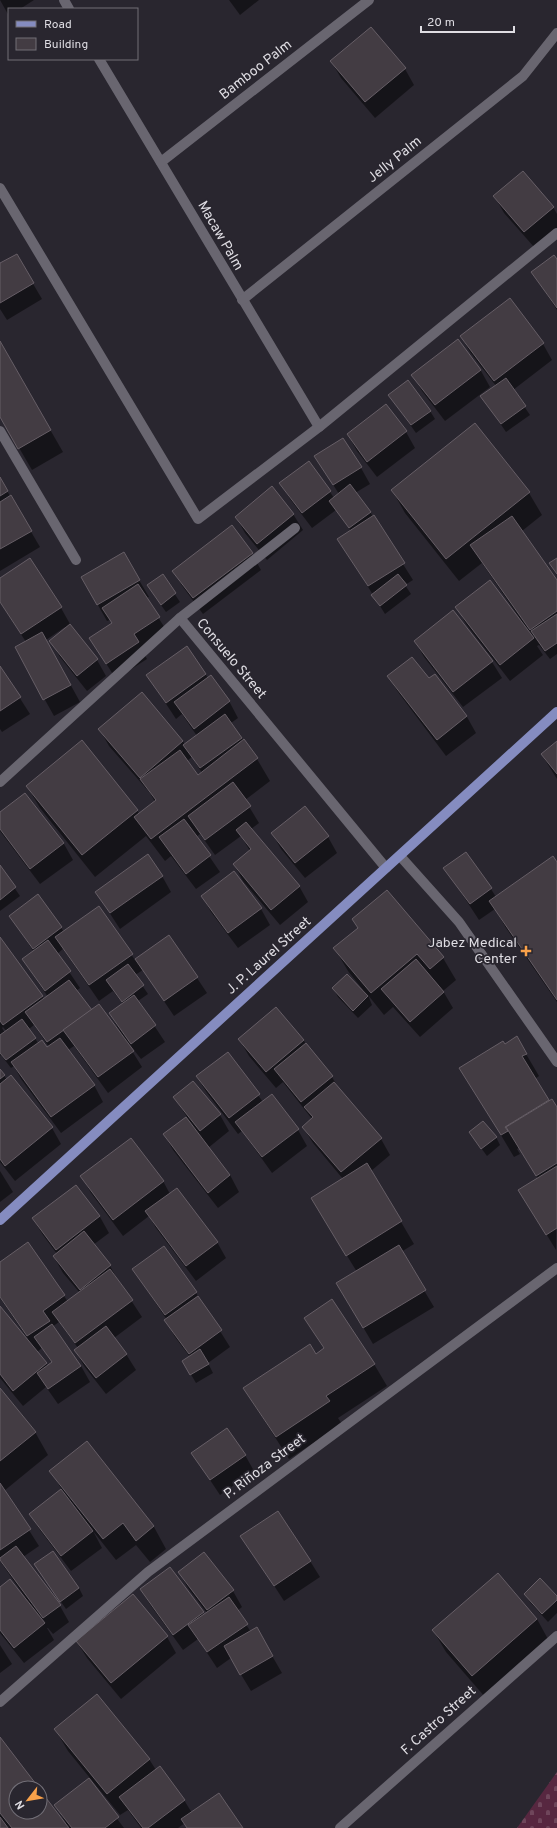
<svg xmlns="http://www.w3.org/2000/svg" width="557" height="1828" font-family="Overpass,sans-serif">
<defs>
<pattern id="cemetery-stones" width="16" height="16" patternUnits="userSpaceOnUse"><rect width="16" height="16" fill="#572740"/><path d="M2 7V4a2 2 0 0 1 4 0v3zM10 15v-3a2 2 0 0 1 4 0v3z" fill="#6f465b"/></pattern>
</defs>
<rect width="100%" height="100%" fill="#29262f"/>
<polygon fill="url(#cemetery-stones)" points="557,1772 557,1828 517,1828"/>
<g fill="#0007" fill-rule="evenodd">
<polygon points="0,0 34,0 20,9 9,9 9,16"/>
<polygon points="229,0 259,0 240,15"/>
<polygon points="331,61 405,69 414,85 375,118 341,78"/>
<polygon points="495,197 553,207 557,214 557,228 534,247 504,213"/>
<polygon points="16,255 42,299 7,320 0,309 0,265"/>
<polygon points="557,261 557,310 532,272"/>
<polygon points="461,336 543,344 552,360 513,390 530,415 506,432 482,397 496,386 470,352"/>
<polygon points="458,340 481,371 490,387 445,421 422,391 413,375"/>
<polygon points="0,343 63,452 32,470 0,415"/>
<polygon points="389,395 430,411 435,419 416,433"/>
<polygon points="386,405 406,432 415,448 377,477 357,451 348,435"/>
<polygon points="475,424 529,493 542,515 522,531 557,582 557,654 550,659 539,645 537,646 543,655 510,681 466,624 457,607 520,621 521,620 482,563 459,581 405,513 392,490"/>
<polygon points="361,468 370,484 355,493 370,512 413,580 405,585 411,594 385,614 338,539 351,531 336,510 312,528 290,499 281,483 330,492 334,498 339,494 325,472"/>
<polygon points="0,479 40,547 0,571"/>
<polygon points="293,514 303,530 267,560 245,533 236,517"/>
<polygon points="123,553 149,597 146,598 168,633 142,650 147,659 116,679 100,654 112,624 110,620 107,621 82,577"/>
<polygon points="252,554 261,570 203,614 183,587 173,571"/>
<polygon points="30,560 61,608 70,624 69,625 97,660 106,676 87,691 60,657 51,641 66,628 65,627 46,640 80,702 54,716 16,648 26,642 0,602 0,579"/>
<polygon points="162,575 180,602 166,612 153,594"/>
<polygon points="453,612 492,662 502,678 463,707 424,657 415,641"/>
<path d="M186 647 208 678 229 701 238 718 231 723 257 759 270 781 245 800 259 823 251 829 299 886 308 902 280 925 243 881 234 864 250 851 241 836 215 855 200 834 196 837 220 872 196 889 171 856 165 861 146 836 95 877 40 808 27 786 137 810 139 814 155 802 150 793 109 746 100 730 183 741 185 745 197 736 182 714 176 719 147 675ZM192 757 202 773 198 776 187 761Z"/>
<polygon points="0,667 30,714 2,732 0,729"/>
<polygon points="434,675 467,717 476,733 446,756 398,692 388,676 429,680"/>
<polygon points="557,742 557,779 542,755"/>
<polygon points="25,794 64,844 73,860 40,884 0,831 0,813"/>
<polygon points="272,833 328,837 337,853 305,878 281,849"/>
<polygon points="557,864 557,1002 506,928 495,909 479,920 445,868 491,889 496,897"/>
<polygon points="0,867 20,896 0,911"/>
<polygon points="162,876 171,892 120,929 96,892"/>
<polygon points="387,891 443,958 456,980 443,991 453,1008 420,1037 393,1007 384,1015 368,995 372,1005 358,1018 338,997 333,988 363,990 348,971 335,949 358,928 353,920"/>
<path d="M38 896 64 932 99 908 135 960 169 936 207 993 174 1016 143 970 135 975 148 994 138 1001 165 1042 141 1059 130 1045 129 1046 142 1067 108 1093 74 1046 68 1050 94 1085 103 1102 61 1133 21 1079 14 1066 11 1068 1 1055 0 1056V938L44 999 48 997 23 960 34 952 10 916ZM63 949 99 1001 113 991 123 1004 110 1014 121 1033 120 1034 91 1011 76 991 80 988 57 954ZM34 1025 49 1047 47 1048 38 1043 29 1029ZM3 1027 7 1032 5 1033 2 1028Z"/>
<polygon points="202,896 261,909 270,925 238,948 211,912"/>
<polygon points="516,1037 539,1076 535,1079 549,1102 557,1109 556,1250 529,1206 538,1179 519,1148 517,1149 520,1154 514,1157 474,1090 504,1045"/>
<polygon points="239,1039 303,1040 332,1077 340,1091 381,1139 390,1155 371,1171 414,1244 401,1252 434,1307 373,1344 347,1300 357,1272 325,1220 343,1179 313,1143 303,1127 312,1119 283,1082 276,1088 249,1056"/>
<polygon points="228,1053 263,1102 298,1130 307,1146 272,1173 242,1131 238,1134 207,1093 197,1077"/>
<polygon points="0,1070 7,1080 52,1128 61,1144 15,1181 0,1162"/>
<polygon points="174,1097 220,1115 229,1131 208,1148 230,1175 239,1192 218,1208 173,1150 164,1134 187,1117"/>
<polygon points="470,1133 496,1137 500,1145 487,1156"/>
<polygon points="0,1171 13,1192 0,1202"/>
<polygon points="82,1177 163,1181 170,1194 217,1242 226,1258 196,1281 156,1228 149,1216 123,1236 91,1193"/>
<path d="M76 1186 100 1217 109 1233 93 1245 110 1266 119 1282 142 1317 114 1338 126 1354 136 1370 106 1394 84 1366 75 1350 78 1348 59 1322 52 1327 81 1366 90 1382 58 1404 46 1387 23 1406 0 1378V1307L27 1340 28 1339 0 1298V1263L64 1296 68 1302 80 1293 63 1273 54 1257 57 1254 43 1235 33 1219ZM42 1348 52 1363 48 1366 37 1352Z"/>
<polygon points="133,1269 196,1293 230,1347 208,1363 213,1373 196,1383 183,1361 190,1357 175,1337 166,1321 167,1320"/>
<polygon points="305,1318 374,1364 387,1386 338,1418 342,1424 289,1459 244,1389 315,1355 324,1349"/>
<polygon points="0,1390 35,1432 48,1455 4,1491 39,1546 23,1557 60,1606 69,1622 53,1634 48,1628 47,1628 54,1640 24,1663 0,1633 0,1589 24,1598 25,1597 0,1561"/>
<polygon points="87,1442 154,1527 166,1549 150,1562 136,1545 116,1560 93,1531 102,1548 71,1571 40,1530 30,1514 62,1490 51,1471"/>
<polygon points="192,1453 245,1455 254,1471 220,1495"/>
<polygon points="242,1536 310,1561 320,1577 284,1601"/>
<polygon points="170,1568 204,1615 207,1613 188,1588 179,1572 233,1591 242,1607 237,1611 251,1632 256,1628 282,1673 251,1691 231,1658 217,1668 198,1639 183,1650 151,1606 141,1590"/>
<polygon points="40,1572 79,1588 83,1596 66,1609"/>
<polygon points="525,1594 557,1598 557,1613 548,1622 530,1602"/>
<polygon points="537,1619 549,1641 485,1697 446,1652 433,1630"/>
<polygon points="167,1637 176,1653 121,1699 87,1658 77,1642"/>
<polygon points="0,1645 12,1664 0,1673"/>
<polygon points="55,1729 149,1759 156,1770 184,1800 192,1813 242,1828 187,1828 185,1823 178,1828 141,1828 128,1810 120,1815 68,1751"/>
<polygon points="0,1739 37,1788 16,1788 16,1812 40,1812 40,1791 64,1824 66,1823 55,1805 88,1780 124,1828 9,1828 8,1826 7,1828 0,1828"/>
</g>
<g fill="#433c43" stroke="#665e66">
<polygon points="371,27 406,68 365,102 330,61"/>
<polygon points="523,171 554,207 524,232 493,196"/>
<polygon points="17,254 34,283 0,303 0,263"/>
<polygon points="554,255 557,259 557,308 531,272"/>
<polygon points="510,298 544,343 494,381 460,336"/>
<polygon points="458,339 481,370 435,405 411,375"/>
<polygon points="0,341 51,430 18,449 0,417"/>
<polygon points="506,378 526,406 501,424 480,396"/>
<polygon points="408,380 431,411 411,425 388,395"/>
<polygon points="386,404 407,431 367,462 347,434"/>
<polygon points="475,423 530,492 446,559 391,490"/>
<polygon points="343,438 362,467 333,485 314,456"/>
<polygon points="309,461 331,491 302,513 279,483"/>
<polygon points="0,477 8,491 0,496"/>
<polygon points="350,484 371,512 349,528 329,501"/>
<polygon points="272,486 294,514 257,544 235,517"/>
<polygon points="11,495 32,531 0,549 0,502"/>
<polygon points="374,515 405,563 368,586 337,539"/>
<polygon points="512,516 557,580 557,611 530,630 470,545"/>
<polygon points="232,525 253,553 193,598 172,571"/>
<polygon points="124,552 140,580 97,605 81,577"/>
<polygon points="30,558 62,607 21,634 0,602 0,578"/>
<polygon points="557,558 557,574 549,563"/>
<polygon points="163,574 176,593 161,605 147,585"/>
<polygon points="398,574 407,585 380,606 371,595"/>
<polygon points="490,580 534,638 500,665 455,607"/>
<polygon points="138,584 160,617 134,634 139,642 106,664 89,638 112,623 102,608"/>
<polygon points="453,610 493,661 453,692 414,641"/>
<polygon points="557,614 557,643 545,651 531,631"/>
<polygon points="70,624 98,659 77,676 49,641"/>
<polygon points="42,632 71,685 43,700 15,647"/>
<polygon points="187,646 206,674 166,703 146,675"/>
<polygon points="412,657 429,678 435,674 467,716 437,740 387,676"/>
<polygon points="0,666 21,697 0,711"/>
<polygon points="211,675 230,701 194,729 174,702"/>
<polygon points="142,692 183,741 140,778 98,729"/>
<polygon points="225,714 242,738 200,768 183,745"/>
<polygon points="244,739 258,758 151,839 134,817 156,800 140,779 180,750 198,775"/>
<polygon points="82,740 138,810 82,855 26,786"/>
<polygon points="557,741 557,774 541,754"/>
<polygon points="233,782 251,806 205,840 188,816"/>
<polygon points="25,793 64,843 30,869 0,829 0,812"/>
<polygon points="305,806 329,836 295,863 271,833"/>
<polygon points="184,819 211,855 186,874 159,837"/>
<polygon points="246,822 300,886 271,910 233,864 251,849 236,830"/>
<polygon points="466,852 492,888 470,904 443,868"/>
<polygon points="148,854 163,876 110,913 95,892"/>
<polygon points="553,856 557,862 557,1000 489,901"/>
<polygon points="0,865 16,887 0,900"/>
<polygon points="234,871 262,908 228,933 201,896"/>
<polygon points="387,890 444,957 430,969 417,954 371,993 333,948 358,928 352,919"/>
<polygon points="38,894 62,927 33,949 9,916"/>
<polygon points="99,906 133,954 89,985 55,937"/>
<polygon points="169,935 198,977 164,1001 135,959"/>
<polygon points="0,937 43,996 3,1025 0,1021"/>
<polygon points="48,940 71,971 45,991 22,959"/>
<polygon points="416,959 444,992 410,1022 381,989"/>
<polygon points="128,964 144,985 122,1002 106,980"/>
<polygon points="347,974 368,996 353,1011 332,988"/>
<polygon points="69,980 92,1010 47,1042 25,1012"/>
<polygon points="134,995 156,1025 131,1044 109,1013"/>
<polygon points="99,1004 134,1051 98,1077 63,1030"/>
<polygon points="276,1007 304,1040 266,1072 238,1039"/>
<polygon points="22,1019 36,1038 6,1060 0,1053 0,1035"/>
<polygon points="517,1036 527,1054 522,1056 549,1100 505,1127 508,1131 501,1135 459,1068 503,1041 505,1044"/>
<polygon points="60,1038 95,1085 51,1117 11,1062 42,1040 47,1047"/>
<polygon points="306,1043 333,1076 301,1102 274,1069"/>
<polygon points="228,1052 260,1094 229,1118 196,1076"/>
<polygon points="0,1069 5,1075 0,1079"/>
<polygon points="11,1075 53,1127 5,1166 0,1159 0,1084"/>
<polygon points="193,1081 221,1114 200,1131 173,1097"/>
<polygon points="334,1082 382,1138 341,1172 302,1127 313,1117 304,1107"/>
<polygon points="272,1094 299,1129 262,1157 235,1122"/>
<polygon points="552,1099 557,1107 557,1163 536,1176 506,1127"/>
<polygon points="186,1117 230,1175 208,1193 163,1134"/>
<polygon points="483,1121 497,1137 481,1149 469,1132"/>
<polygon points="131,1138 164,1181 113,1220 80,1176"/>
<polygon points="367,1163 402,1221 346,1256 311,1198"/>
<polygon points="557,1166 557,1228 546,1235 518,1190"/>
<polygon points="76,1185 100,1216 56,1250 32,1218"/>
<polygon points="177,1188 218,1242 186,1266 145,1211"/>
<polygon points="84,1231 111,1265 80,1290 53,1256"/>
<polygon points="28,1242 65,1295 43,1311 50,1321 27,1336 0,1297 0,1262"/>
<polygon points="399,1245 426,1290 363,1328 336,1283"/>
<polygon points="164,1246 197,1292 165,1315 132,1269"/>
<polygon points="110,1269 133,1300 75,1343 52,1312"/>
<polygon points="198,1296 222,1330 189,1354 164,1320"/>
<polygon points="332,1299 375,1364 326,1396 330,1401 276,1437 243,1388 310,1344 316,1354 324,1348 304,1318"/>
<polygon points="0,1306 47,1363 13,1391 0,1374"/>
<polygon points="52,1324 81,1366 48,1389 37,1373 52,1362 34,1337"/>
<polygon points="106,1326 127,1354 96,1378 74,1350"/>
<polygon points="200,1349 209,1364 190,1375 182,1361"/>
<polygon points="0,1388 36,1432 0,1461"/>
<polygon points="227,1428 246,1455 210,1480 191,1453"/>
<polygon points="87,1441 154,1526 136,1541 123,1523 103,1539 49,1471"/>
<polygon points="0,1483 31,1529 0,1550"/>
<polygon points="61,1489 93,1531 61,1556 29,1514"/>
<polygon points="278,1511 311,1561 274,1586 240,1536"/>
<polygon points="16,1546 61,1605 43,1618 0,1560 0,1558"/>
<polygon points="53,1551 79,1588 60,1602 34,1564"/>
<polygon points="204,1552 234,1590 207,1610 178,1572"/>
<polygon points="170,1567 204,1612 173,1635 140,1589"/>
<polygon points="498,1573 537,1619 472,1676 432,1630"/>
<polygon points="540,1578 557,1596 557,1600 542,1614 524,1594"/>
<polygon points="10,1579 45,1623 14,1648 0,1630 0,1587"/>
<polygon points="133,1594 168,1636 111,1683 76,1641"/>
<polygon points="229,1597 248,1624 207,1652 188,1625"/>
<polygon points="257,1627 273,1656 240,1675 224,1646"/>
<polygon points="97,1694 150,1759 107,1794 54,1729"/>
<polygon points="0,1737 39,1788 16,1788 16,1812 40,1812 40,1790 69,1828 12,1828 0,1813"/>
<polygon points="160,1766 185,1800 148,1828 143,1828 119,1797"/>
<polygon points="89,1778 119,1817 105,1828 72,1828 54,1805"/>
<polygon points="219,1793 243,1828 187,1828 181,1819"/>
<polygon points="0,1817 8,1828 0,1828"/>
</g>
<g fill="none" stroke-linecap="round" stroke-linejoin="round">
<g stroke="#696670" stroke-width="10">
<polyline points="64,0 69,9"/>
<polyline points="99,59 319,427"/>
<polyline points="161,162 369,0"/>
<polyline points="0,188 198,519 319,427 557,233"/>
<polyline points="242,300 523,76 557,33"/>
<polyline points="0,431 76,560"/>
<polyline points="180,618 386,868"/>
<polyline points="0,782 180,618 295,528"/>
<polyline points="400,856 459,922 557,1062"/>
<polyline points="0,1702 148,1572 557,1268"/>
<polyline points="340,1828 557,1636"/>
</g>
<polyline stroke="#858cc0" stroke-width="10" points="0,1220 557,712"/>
</g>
<path fill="#f8a14a" stroke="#29262f" stroke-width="1.5" d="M524 945h4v4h4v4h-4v4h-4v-4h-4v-4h4z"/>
<g text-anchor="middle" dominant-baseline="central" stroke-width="3.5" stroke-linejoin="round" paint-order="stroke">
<g font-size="14" fill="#dfdde3" stroke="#29262f">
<text transform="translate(256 70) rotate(-38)">Bamboo Palm</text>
<text transform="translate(395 160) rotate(-39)">Jelly Palm</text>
<text transform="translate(220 236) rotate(60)">Macaw Palm</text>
<text transform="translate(231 659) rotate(50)">Consuelo Street</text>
<text transform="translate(269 956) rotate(-42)">J. P. Laurel Street</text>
<text transform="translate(265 1467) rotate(-37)">P. Riñoza Street</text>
<text transform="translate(439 1721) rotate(-42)">F. Castro Street</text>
</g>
<g font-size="14" fill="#dfdde3" stroke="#29262f" text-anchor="end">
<text x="517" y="943">Jabez Medical<tspan x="517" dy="16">Center</tspan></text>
</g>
</g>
<rect x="8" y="8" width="130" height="52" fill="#29262f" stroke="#726f77"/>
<rect x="16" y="21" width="20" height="6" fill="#858cc0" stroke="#726f77"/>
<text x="44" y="28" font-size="12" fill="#dfdde3">Road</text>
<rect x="16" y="38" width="20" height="12" fill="#433c43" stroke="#726f77"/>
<text x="44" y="48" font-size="12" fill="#dfdde3">Building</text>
<g transform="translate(28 1800) rotate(239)"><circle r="19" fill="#29262f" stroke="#726f77"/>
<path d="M0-3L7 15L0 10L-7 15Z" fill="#f8a14a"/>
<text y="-6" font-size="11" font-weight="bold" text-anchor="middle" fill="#dfdde3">N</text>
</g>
<path d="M421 26v6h93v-6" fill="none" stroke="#dfdde3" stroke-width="2"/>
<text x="427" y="26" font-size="12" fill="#dfdde3" stroke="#29262f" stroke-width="3" paint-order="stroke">20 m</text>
</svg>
